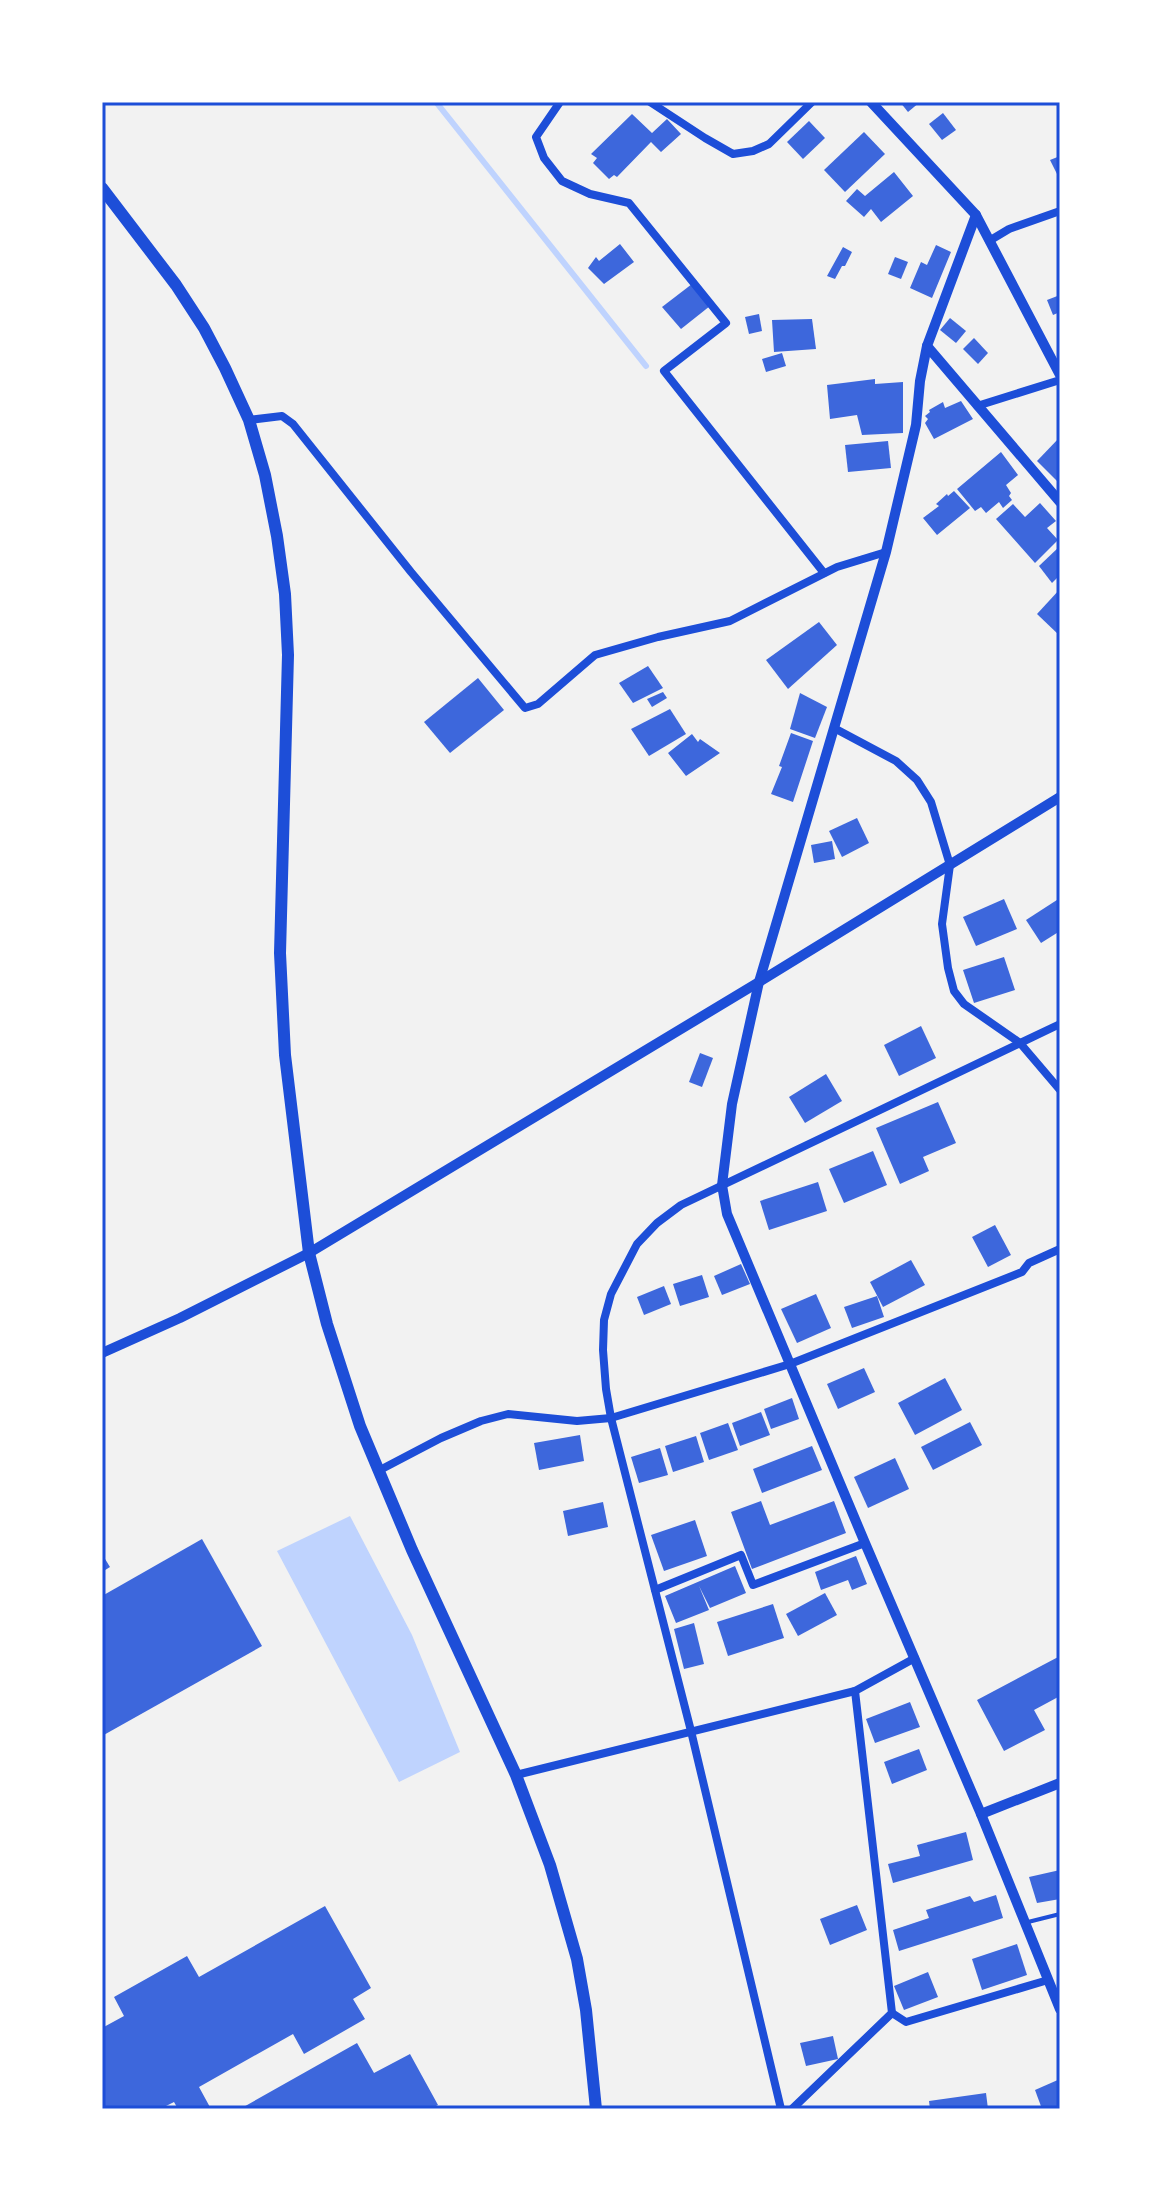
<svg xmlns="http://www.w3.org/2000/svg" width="1162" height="2211" font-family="'DejaVu Sans',sans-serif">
<rect width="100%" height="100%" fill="#f2f2f2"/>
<polygon fill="#bfd3fe" points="350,1516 412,1635 460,1752 399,1782 277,1551"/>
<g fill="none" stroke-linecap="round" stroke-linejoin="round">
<polyline stroke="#bfd3fe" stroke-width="6" points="436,102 646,366"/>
</g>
<g fill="#3d67dc">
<polygon points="900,102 920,102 908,112"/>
<polygon points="943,113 956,130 942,140 929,124"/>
<polygon points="632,114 652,133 667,119 681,134 661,152 651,142 617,177 614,175 609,179 593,163 597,158 591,154"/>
<polygon points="809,121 825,138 803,159 787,142"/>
<polygon points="864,132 885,154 845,192 824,170"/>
<polygon points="1060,156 1060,180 1050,160"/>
<polygon points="894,172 913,196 881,222 871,209 864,217 846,201 857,189 865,196"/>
<polygon points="620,244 634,262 604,284 588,268 596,257 599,261"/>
<polygon points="936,245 951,252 932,298 910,288 921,262 927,265"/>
<polygon points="843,247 852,252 845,266 842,266 835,279 827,276"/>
<polygon points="895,257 908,262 901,279 888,274"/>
<polygon points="692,284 710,306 681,329 662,307"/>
<polygon points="1060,295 1060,312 1053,315 1047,300"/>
<polygon points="759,314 762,331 749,334 745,317"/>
<polygon points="950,318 966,331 956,343 940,330"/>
<polygon points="812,319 816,349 774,352 772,320"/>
<polygon points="974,338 988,353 978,364 963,349"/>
<polygon points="782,353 786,366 766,372 762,359"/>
<polygon points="875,379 875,384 903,382 903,433 862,435 857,415 830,419 827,385"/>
<polygon points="961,401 973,419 934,439 925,423 928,419 925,416 930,412 929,410 943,402 945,408"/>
<polygon points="1060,437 1060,480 1058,482 1037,461"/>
<polygon points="888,441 891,468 848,472 845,445"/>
<polygon points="1001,452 1018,475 1006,485 1011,493 1009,496 1012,500 1003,508 999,502 986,513 981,507 975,511 957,489"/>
<polygon points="954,491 970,508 937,535 923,518 939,506 936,504 947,494 948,496"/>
<polygon points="1040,503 1056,521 1047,528 1058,540 1035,563 996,519 1013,504 1025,517"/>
<polygon points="1060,546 1060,575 1052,583 1039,566"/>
<polygon points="1060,589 1060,636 1037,614"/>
<polygon points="819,622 837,645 788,689 766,660"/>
<polygon points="648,666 663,688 633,703 619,683"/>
<polygon points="478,678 504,710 450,753 424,722"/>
<polygon points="663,692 667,698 652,707 647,699"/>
<polygon points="800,693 827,707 815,738 790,729"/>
<polygon points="670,709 686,734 649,756 631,729"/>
<polygon points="791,733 813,741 793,802 771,794 782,767 779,766"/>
<polygon points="692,734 698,742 700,739 720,753 686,776 668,753"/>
<polygon points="857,818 869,843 842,857 829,831"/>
<polygon points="832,841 835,859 814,863 811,845"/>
<polygon points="1060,898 1060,931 1041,943 1026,920"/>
<polygon points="1004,899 1017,929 976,946 963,917"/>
<polygon points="1004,957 1015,990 974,1003 963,970"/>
<polygon points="921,1026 936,1058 899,1076 884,1045"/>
<polygon points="700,1053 713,1058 702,1087 689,1082"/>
<polygon points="826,1074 842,1101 805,1123 789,1097"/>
<polygon points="938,1102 956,1143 923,1157 929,1171 900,1184 876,1128"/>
<polygon points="873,1151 887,1185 844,1203 829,1169"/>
<polygon points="818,1182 827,1211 769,1230 760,1201"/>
<polygon points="995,1225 1011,1255 988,1267 972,1237"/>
<polygon points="911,1260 925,1285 883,1307 870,1282"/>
<polygon points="741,1264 750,1284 722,1295 714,1276"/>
<polygon points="702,1275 709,1297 680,1306 673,1284"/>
<polygon points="664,1286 671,1304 644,1315 637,1297"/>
<polygon points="816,1294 831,1328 797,1343 781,1309"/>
<polygon points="877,1296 884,1317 852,1328 844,1307"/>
<polygon points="864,1368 875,1392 838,1409 827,1384"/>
<polygon points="945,1378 962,1410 915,1435 898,1403"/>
<polygon points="792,1398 799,1419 771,1429 764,1409"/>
<polygon points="761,1412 770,1435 740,1446 732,1423"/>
<polygon points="970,1422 982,1445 933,1470 921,1447"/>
<polygon points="728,1423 738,1450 709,1460 700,1433"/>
<polygon points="580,1435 584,1461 539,1470 534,1443"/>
<polygon points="696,1436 704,1462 673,1472 665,1446"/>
<polygon points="812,1446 822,1470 762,1493 753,1469"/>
<polygon points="660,1448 668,1475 639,1483 631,1457"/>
<polygon points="895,1458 909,1489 868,1508 854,1477"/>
<polygon points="761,1501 770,1525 834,1501 846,1533 752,1569 731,1512"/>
<polygon points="603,1502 608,1527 568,1536 563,1511"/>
<polygon points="695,1520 707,1556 664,1571 651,1535"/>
<polygon points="202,1539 262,1646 102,1736 102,1596"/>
<polygon points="102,1554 110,1567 102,1572"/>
<polygon points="856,1556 867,1584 852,1590 848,1580 821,1590 815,1572"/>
<polygon points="735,1566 746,1593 710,1608 699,1586 709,1610 676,1623 665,1596"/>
<polygon points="825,1593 837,1615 798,1636 786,1614"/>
<polygon points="773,1604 784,1638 728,1656 717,1622"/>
<polygon points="694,1623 704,1664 684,1669 674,1629"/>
<polygon points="1060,1656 1060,1696 1034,1710 1045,1730 1004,1751 977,1700"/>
<polygon points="910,1702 920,1727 875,1743 866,1719"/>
<polygon points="919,1749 927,1770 892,1784 884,1762"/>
<polygon points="966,1832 973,1860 893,1883 888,1864 920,1856 917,1845"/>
<polygon points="1060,1870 1060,1899 1037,1903 1029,1877"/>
<polygon points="996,1895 1003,1918 899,1951 893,1930 929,1918 926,1910 970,1896 974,1902"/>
<polygon points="857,1905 867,1930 830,1945 820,1919"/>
<polygon points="325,1906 371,1988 353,1999 365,2019 304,2054 293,2034 199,2087 211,2109 178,2109 174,2102 160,2109 102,2109 102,2028 124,2016 114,1997 187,1956 199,1977"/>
<polygon points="1017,1944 1027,1975 982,1990 972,1959"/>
<polygon points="928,1972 938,1997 904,2010 894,1986"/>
<polygon points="833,2036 838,2059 806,2066 800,2043"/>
<polygon points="357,2043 374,2073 410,2054 438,2105 430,2109 240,2109"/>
<polygon points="1060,2079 1060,2109 1042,2109 1035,2090"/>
<polygon points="986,2093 988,2109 930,2109 929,2101"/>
</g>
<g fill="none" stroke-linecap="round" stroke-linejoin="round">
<polyline stroke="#1d4ed8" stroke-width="4" points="1028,1922 1060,1914"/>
<g stroke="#1d4ed8" stroke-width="8">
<polyline points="560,102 536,137 544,158 562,181 590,194 629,203 726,323 664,371 824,573"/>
<polyline points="650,102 705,138 733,154 753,151 769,144 812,102"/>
<polyline points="989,241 1009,229 1060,211"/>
<polyline points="977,406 1060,380"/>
<polyline points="249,420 282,416 293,424 411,572 525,708 538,704 595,655 658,637 730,621 837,567 886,552"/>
<polyline points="834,728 896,761 917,780 931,802 950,865 942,924 948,968 954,991 964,1004 1020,1043 1060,1090"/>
<polyline points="378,1471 441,1438 481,1421 508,1414 577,1421 611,1418 790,1364 1022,1272 1029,1263 1060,1249"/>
<polyline points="655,1590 741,1555 753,1585 865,1543"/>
<polyline points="516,1775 855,1691 915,1658"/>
<polyline points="892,2013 906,2022 1048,1980"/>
<polyline points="781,2109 691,1731 611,1418 606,1389 603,1350 604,1320 611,1294 637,1244 657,1223 681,1205 1060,1024"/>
<polyline points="792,2109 892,2013 855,1691"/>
</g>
<g stroke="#1d4ed8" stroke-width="10">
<polyline points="871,102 976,215 1060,375"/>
<polyline points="976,215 927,346 1060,502"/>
<polyline points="927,346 920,381 916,425 886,552 759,982 732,1104 722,1185 727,1214 865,1543 981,1814 1060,2009"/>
<polyline points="102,1353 180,1318 309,1253 759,982 1060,797"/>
<polyline points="981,1814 1060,1783"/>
</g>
<polyline stroke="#1d4ed8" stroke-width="12" points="102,188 176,285 204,328 225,368 249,420 265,475 277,536 285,594 288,655 280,953 285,1055 309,1253 327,1324 360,1426 412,1550 516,1775 550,1865 577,1959 586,2010 596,2109"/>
</g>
<rect width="1162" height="2211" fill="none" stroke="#ffffff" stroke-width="208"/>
<rect x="104" y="104" width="954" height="2003" fill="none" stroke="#1d4ed8" stroke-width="3"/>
</svg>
